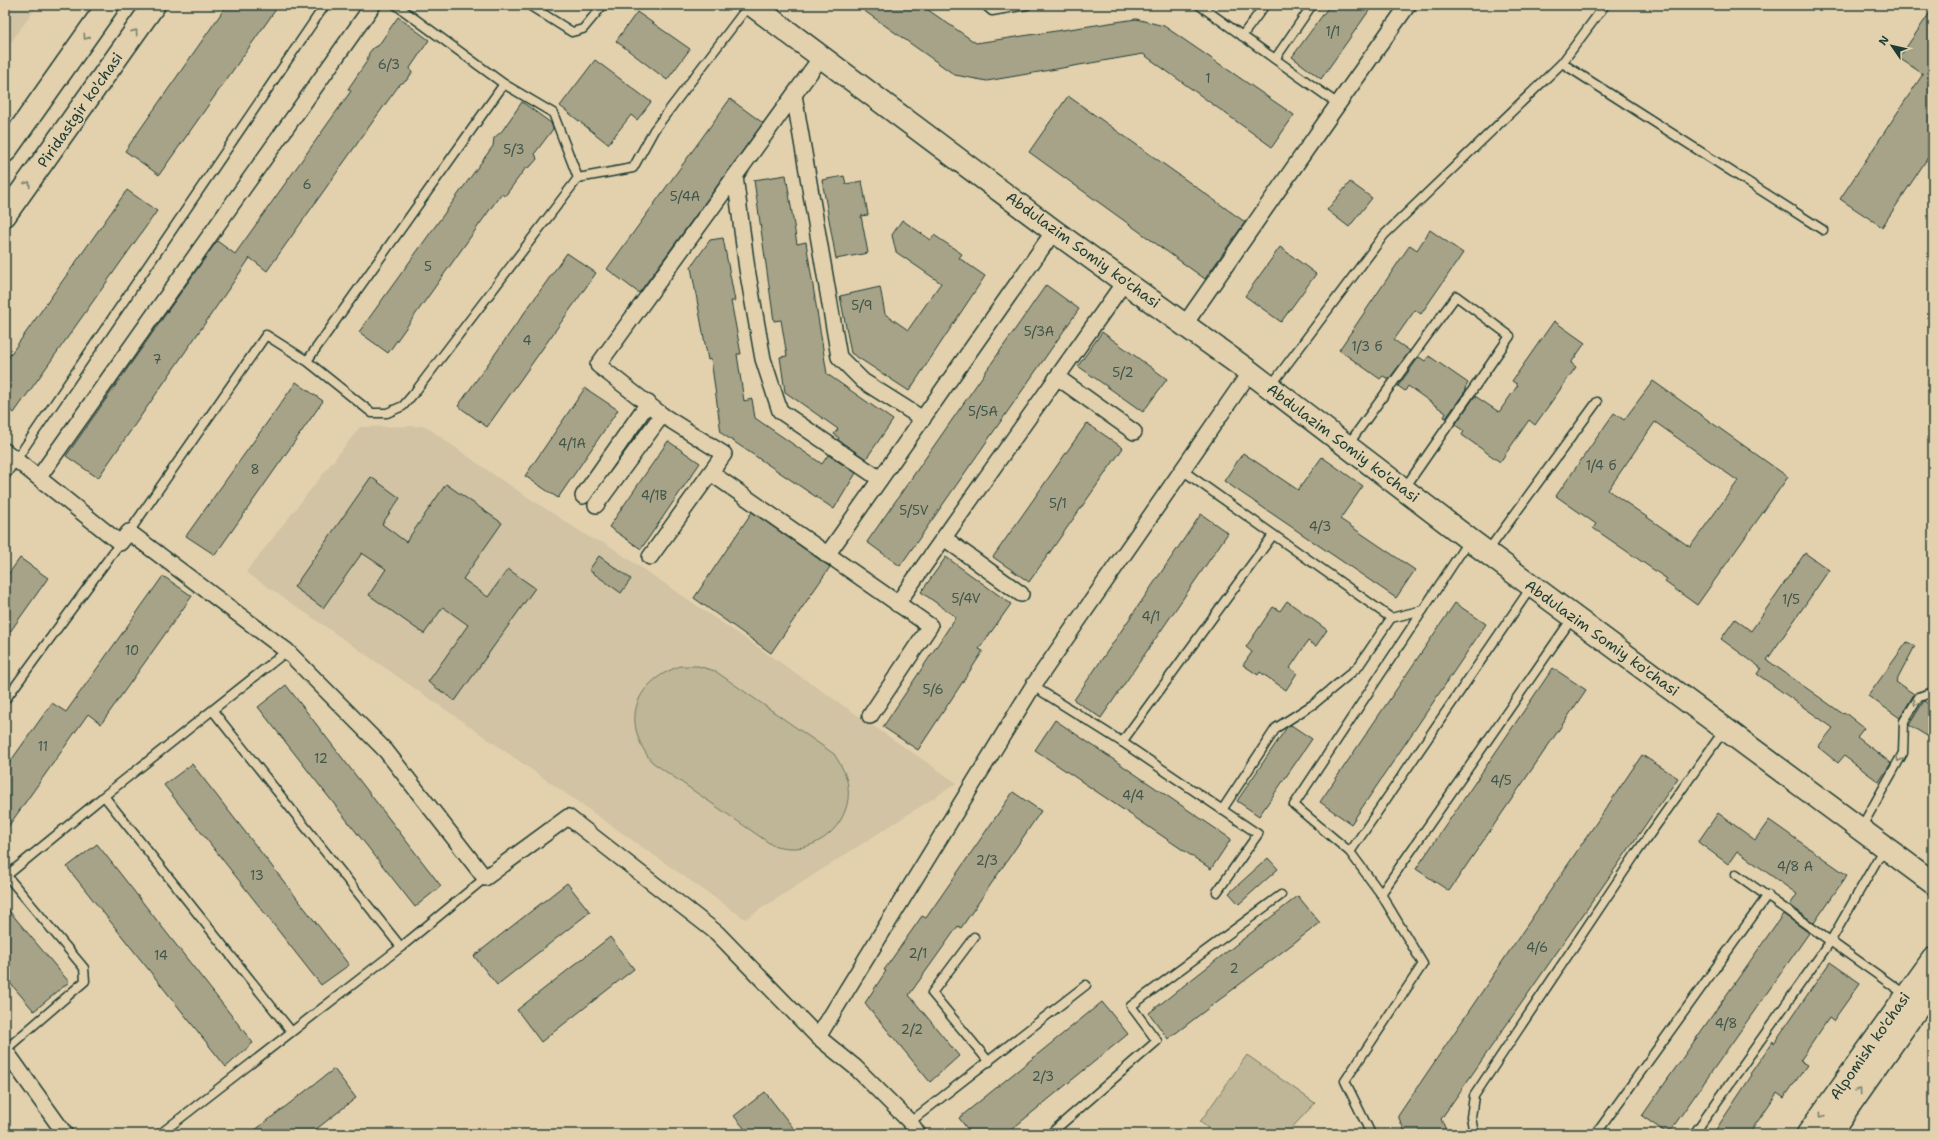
<svg xmlns="http://www.w3.org/2000/svg" width="1938" height="1139" font-family="'Shantell Sans',sans-serif">
<rect width="100%" height="100%" fill="#e3d1ae"/>
<filter id="ink" filterUnits="userSpaceOnUse"><feTurbulence type="fractalNoise" baseFrequency=".025" numOctaves="2"/><feDisplacementMap in="SourceGraphic" scale="8" xChannelSelector="R" yChannelSelector="G"/><feConvolveMatrix kernelMatrix="1 2 1 2 8 2 1 2 1" color-interpolation-filters="sRGB"/></filter>
<g filter="url(#ink)">
<g fill="#d1c3a3">
<polygon points="5,5 38,5 5,50"/>
<polygon points="425,426 497,477 592,539 605,543 957,783 745,919 462,721 246,572 360,427"/>
</g>
<g fill="#bfb698" stroke="#6f7a66">
<path d="M680 666H698L715 671 834 754C841 765 847 775 848 787 852 820 822 850 790 848 784 848 777 846 772 845L652 762C621 722 633 683 680 666Z"/>
<polygon points="1247,1055 1315,1103 1286,1134 1216,1134 1200,1122"/>
</g>
<g fill="#a7a389" stroke="#1f3d34" fill-rule="evenodd">
<polygon points="227,5 279,5 159,175 125,151"/>
<polygon points="856,5 921,5 976,43 1136,19 1164,26 1294,115 1272,147 1143,54 987,81 955,75"/>
<polygon points="1330,5 1373,5 1321,79 1292,57"/>
<polygon points="1933,8 1933,150 1882,227 1840,199 1923,74 1899,58"/>
<polygon points="637,12 690,49 667,80 616,41"/>
<polygon points="398,17 429,40 410,68 412,73 406,81 400,84 376,117 267,271 250,258 98,478 66,456 217,241 235,254 351,91 348,89 367,61 369,53 373,48 378,46"/>
<polygon points="595,60 651,102 637,120 631,115 608,144 560,106"/>
<polygon points="1068,96 1245,222 1205,279 1029,152"/>
<polygon points="730,99 763,123 639,293 607,269"/>
<polygon points="522,102 551,123 553,129 535,153 537,159 531,166 525,169 505,196 501,194 388,353 359,332 493,146 494,138 502,131"/>
<polygon points="786,175 797,244 806,242 827,374 893,420 866,459 838,440 839,438 834,434 838,429 785,392 780,357 787,356 781,320 774,321 754,180"/>
<polygon points="844,176 846,184 862,181 868,215 861,216 868,253 836,259 822,180"/>
<polygon points="1350,182 1372,198 1349,227 1327,210"/>
<polygon points="127,190 157,211 14,413 5,407 5,362"/>
<polygon points="902,220 931,240 934,235 962,254 959,258 985,276 909,391 851,353 840,296 880,287 885,314 908,330 941,283 896,252 892,235"/>
<polygon points="1430,230 1463,253 1421,314 1415,310 1394,340 1410,351 1389,379 1383,376 1380,379 1339,350 1410,245 1417,250"/>
<polygon points="723,238 735,301 731,301 741,354 737,354 744,401 752,399 755,418 822,464 828,455 856,473 834,509 721,433 711,359 708,360 691,267 710,240"/>
<polygon points="1280,247 1316,274 1281,322 1245,296"/>
<polygon points="567,253 596,273 487,427 458,406"/>
<polygon points="1046,285 1079,309 900,566 867,542"/>
<polygon points="1554,321 1585,343 1571,363 1576,367 1535,425 1529,420 1500,462 1462,435 1464,431 1455,425 1475,396 1499,412 1518,385 1512,381"/>
<polygon points="1102,332 1167,379 1143,412 1078,366"/>
<polygon points="1429,356 1468,383 1465,388 1466,390 1446,418 1444,417 1446,413 1408,386 1405,391 1398,386 1419,357 1425,361"/>
<path d="M1653 381 1788 477 1697 605 1665 582 1667 579 1593 528 1596 524 1556 496 1614 413 1624 420ZM1655 422 1738 481 1690 547 1608 490Z"/>
<polygon points="296,382 323,401 215,555 186,536"/>
<polygon points="585,388 618,410 558,498 525,476"/>
<polygon points="1087,423 1123,448 1029,582 993,557"/>
<polygon points="668,441 700,463 641,549 609,527"/>
<polygon points="1243,453 1298,490 1322,457 1363,486 1340,519 1415,570 1396,598 1224,481"/>
<polygon points="371,477 400,498 382,524 406,542 446,484 502,523 463,579 488,597 508,569 535,588 455,701 428,682 468,625 443,607 424,634 369,595 386,569 362,553 323,608 294,587"/>
<polygon points="752,512 830,567 771,653 694,598"/>
<polygon points="1201,514 1228,533 1101,718 1074,700"/>
<polygon points="1805,553 1829,570 1767,660 1843,714 1844,712 1864,728 1857,737 1891,763 1879,782 1844,756 1838,763 1818,747 1833,728 1757,674 1761,668 1721,639 1735,619 1751,631"/>
<polygon points="599,556 631,579 621,593 589,570"/>
<polygon points="946,557 1011,604 979,649 983,651 918,750 883,727 956,617 921,592"/>
<polygon points="20,558 48,578 5,639 5,579"/>
<polygon points="163,576 192,596 101,724 88,714 5,831 5,769 52,703 66,712"/>
<polygon points="1287,601 1327,630 1316,646 1308,641 1290,668 1297,673 1286,690 1260,672 1258,675 1243,665 1252,652 1246,647 1273,607 1280,611"/>
<polygon points="1455,603 1486,624 1351,824 1320,802"/>
<polygon points="1907,642 1915,646 1896,682 1914,694 1900,718 1868,696"/>
<polygon points="1553,668 1586,690 1449,891 1416,869"/>
<polygon points="286,685 441,886 415,907 258,707"/>
<polygon points="1924,701 1933,707 1933,727 1927,736 1909,725"/>
<polygon points="1055,720 1231,839 1211,869 1035,750"/>
<polygon points="1291,725 1312,739 1259,816 1237,801 1287,727"/>
<polygon points="1642,755 1678,778 1441,1119 1448,1134 1406,1134 1398,1116"/>
<polygon points="192,764 349,965 321,985 164,785"/>
<polygon points="1013,792 1041,811 961,928 958,926 909,995 959,1056 930,1082 865,1003 886,971 884,970 922,916 926,918"/>
<polygon points="1718,813 1755,840 1769,820 1847,875 1814,923 1790,905 1797,894 1737,851 1728,864 1698,842"/>
<polygon points="97,844 253,1043 226,1067 67,867"/>
<polygon points="1268,858 1278,869 1239,904 1229,893"/>
<polygon points="567,883 590,912 497,985 474,956"/>
<polygon points="1298,896 1320,923 1168,1039 1149,1013"/>
<polygon points="5,906 69,982 34,1011 5,977"/>
<polygon points="1783,914 1809,933 1668,1134 1642,1116"/>
<polygon points="610,937 634,969 541,1042 517,1010"/>
<polygon points="1830,962 1860,983 1833,1021 1829,1018 1800,1061 1807,1065 1784,1098 1777,1093 1749,1134 1713,1134 1752,1075 1750,1074 1773,1041 1774,1043"/>
<polygon points="1102,1002 1128,1034 1006,1134 971,1134 959,1118"/>
<polygon points="334,1069 356,1098 310,1134 250,1134"/>
<polygon points="765,1092 798,1134 749,1134 734,1116"/>
</g>
<g fill="none" stroke-linecap="round" stroke-linejoin="round">
<g stroke="#1f3d34" stroke-width="11">
<g id="lane">
<polyline points="396,5 504,84"/>
<polyline points="529,5 572,32 583,29 603,5"/>
<polyline points="985,5 992,11 1027,5"/>
<polyline points="1199,5 1338,104"/>
<polyline points="1242,36 1265,5"/>
<polyline points="1275,59 1312,5"/>
<polyline points="1562,63 1823,230"/>
<polyline points="578,178 633,168 654,130 749,5"/>
<polyline points="1270,387 1384,235 1562,63 1605,5"/>
<polyline points="1347,446 1456,296 1510,336 1404,489"/>
<polyline points="1182,470 1391,618 1423,610 1469,540"/>
<polyline points="5,476 325,5"/>
<polyline points="129,532 266,335 307,361 504,84 553,113 578,178 415,392 403,406 387,413 372,413 307,361"/>
<polyline points="1487,552 1597,402"/>
<polyline points="287,651 104,796 291,1031"/>
<polyline points="1033,686 1122,742 1273,535"/>
<polyline points="5,700 120,543"/>
<polyline points="213,711 401,947"/>
<polyline points="1122,742 1258,834 1217,892"/>
<polyline points="1222,810 1276,728 1315,703 1358,667 1391,618"/>
<polyline points="1861,828 1903,753 1904,721 1919,697 1933,692"/>
<polyline points="1350,852 1532,586"/>
<polyline points="1736,874 1906,995"/>
<polyline points="5,877 104,796"/>
<polyline points="1381,894 1573,617"/>
<polyline points="974,937 932,993 989,1062"/>
<polyline points="5,1050 85,981 84,968 7,876"/>
<polyline points="910,1122 1086,985"/>
<polyline points="160,1134 401,947 485,878"/>
<polyline points="1050,1134 1157,1041 1131,1006 1281,895"/>
<polyline points="1371,1134 1345,1081 1423,964 1381,894 1350,852 1294,805 1423,610"/>
<polyline points="1474,1134 1471,1117 1474,1096 1635,855 1725,729"/>
<polyline points="1596,1134 1768,895"/>
<polyline points="1694,1134 1830,942 1884,848"/>
</g>
</g>
<g stroke="#1f3d34" stroke-width="18">
<g id="street">
<polyline points="794,95 839,357 863,381 923,419"/>
<polyline points="735,176 747,269 763,359 780,411 880,479"/>
<polyline points="1185,324 1338,104 1408,5"/>
<polyline points="1057,377 1134,432"/>
<polyline points="5,451 120,543 129,532 287,651 386,751 485,878 568,817 717,933 818,1037 855,1067 910,1122 918,1134"/>
<polyline points="711,473 930,626 870,716"/>
<polyline points="39,477 373,5"/>
<polyline points="583,496 648,403"/>
<polyline points="596,505 662,415"/>
<polyline points="944,538 1021,594"/>
<polyline points="827,555 1054,231"/>
<polyline points="650,557 724,454 662,415 598,365 822,56"/>
<polyline points="897,604 1125,281"/>
<polyline points="818,1037 1033,686 1250,372"/>
<polyline points="5,1050 65,1134"/>
</g>
</g>
<g stroke="#1f3d34" stroke-width="25">
<g id="secondary">
<polyline points="752,5 1054,231 1250,372 1470,540 1933,883"/>
<polyline points="5,151 108,5"/>
<polyline points="5,215 154,5"/>
<polyline points="1808,1134 1933,959"/>
<polyline points="1829,1134 1933,986"/>
</g>
</g>
<use href="#lane" stroke="#e3d1ae" stroke-width="8"/>
<use href="#street" stroke="#e3d1ae" stroke-width="15"/>
<use href="#secondary" stroke="#e3d1ae" stroke-width="22"/>
</g>
<defs><path id="oneway-chevron" d="M-2-3.5L2.5 0L-2 3.5" fill="none" stroke-width="1.6" stroke-linecap="round" stroke-linejoin="round"/></defs>
<g stroke="#77806b">
<use href="#oneway-chevron" transform="translate(135 32) rotate(-55)"/>
<use href="#oneway-chevron" transform="translate(86 37) rotate(125)"/>
<use href="#oneway-chevron" transform="translate(28 184) rotate(-55)"/>
<use href="#oneway-chevron" transform="translate(1916 703) rotate(124)"/>
<use href="#oneway-chevron" transform="translate(1899 759) rotate(119)"/>
<use href="#oneway-chevron" transform="translate(1859 1091) rotate(-55)"/>
<use href="#oneway-chevron" transform="translate(1821 1116) rotate(126)"/>
</g>
</g>
<g text-anchor="middle" dominant-baseline="central" stroke-width="3" stroke-linejoin="round" paint-order="stroke">
<g font-size="13" fill="#415649">
<text x="1333" y="31">1/1</text>
<text x="389" y="64">6/3</text>
<text x="1208" y="78">1</text>
<text x="514" y="149">5/3</text>
<text x="307" y="184">6</text>
<text x="685" y="196">5/4A</text>
<text x="428" y="266">5</text>
<text x="862" y="305">5/9</text>
<text x="1039" y="331">5/3A</text>
<text x="527" y="340">4</text>
<text x="1367" y="346">1/3 б</text>
<text x="157" y="359">7</text>
<text x="1123" y="372">5/2</text>
<text x="983" y="411">5/5A</text>
<text x="572" y="443">4/1A</text>
<text x="1601" y="465">1/4 б</text>
<text x="255" y="469">8</text>
<text x="654" y="495">4/1B</text>
<text x="1058" y="503">5/1</text>
<text x="914" y="510">5/5V</text>
<text x="1320" y="526">4/3</text>
<text x="966" y="598">5/4V</text>
<text x="1791" y="599">1/5</text>
<text x="1151" y="616">4/1</text>
<text x="132" y="650">10</text>
<text x="933" y="689">5/6</text>
<text x="43" y="746">11</text>
<text x="321" y="758">12</text>
<text x="1501" y="780">4/5</text>
<text x="1133" y="795">4/4</text>
<text x="987" y="860">2/3</text>
<text x="1795" y="866">4/8 A</text>
<text x="257" y="875">13</text>
<text x="1537" y="947">4/6</text>
<text x="918" y="953">2/1</text>
<text x="161" y="955">14</text>
<text x="1234" y="968">2</text>
<text x="1726" y="1023">4/8</text>
<text x="912" y="1029">2/2</text>
<text x="1043" y="1076">2/3</text>
</g>
<g font-size="15" fill="#1f3d34" stroke="#e3d1ae">
<text transform="translate(80 110) rotate(-55)">Piridastgir ko'chasi</text>
<text transform="translate(1083 250) rotate(36)">Abdulazim Somiy ko'chasi</text>
<text transform="translate(1343 443) rotate(37)">Abdulazim Somiy ko'chasi</text>
<text transform="translate(1602 638) rotate(36)">Abdulazim Somiy ko'chasi</text>
<text transform="translate(1870 1046) rotate(-55)">Alpomish ko'chasi</text>
</g>
</g>
<rect width="1938" height="1139" fill="none" stroke="#e3d1ae" stroke-width="20"/>
<rect x="10" y="10" width="1918" height="1119" fill="none" stroke="#1f3d34" stroke-width="1.5" filter="url(#ink)"/>
<g transform="translate(1892 46) rotate(304)" stroke="#e3d1ae" stroke-width="3" paint-order="stroke">
<path d="M0-3L7 15L0 10L-7 15Z" fill="#1f3d34"/>
<text y="-6" font-size="11" font-weight="bold" text-anchor="middle" fill="#1f3d34">N</text>
</g>
</svg>
